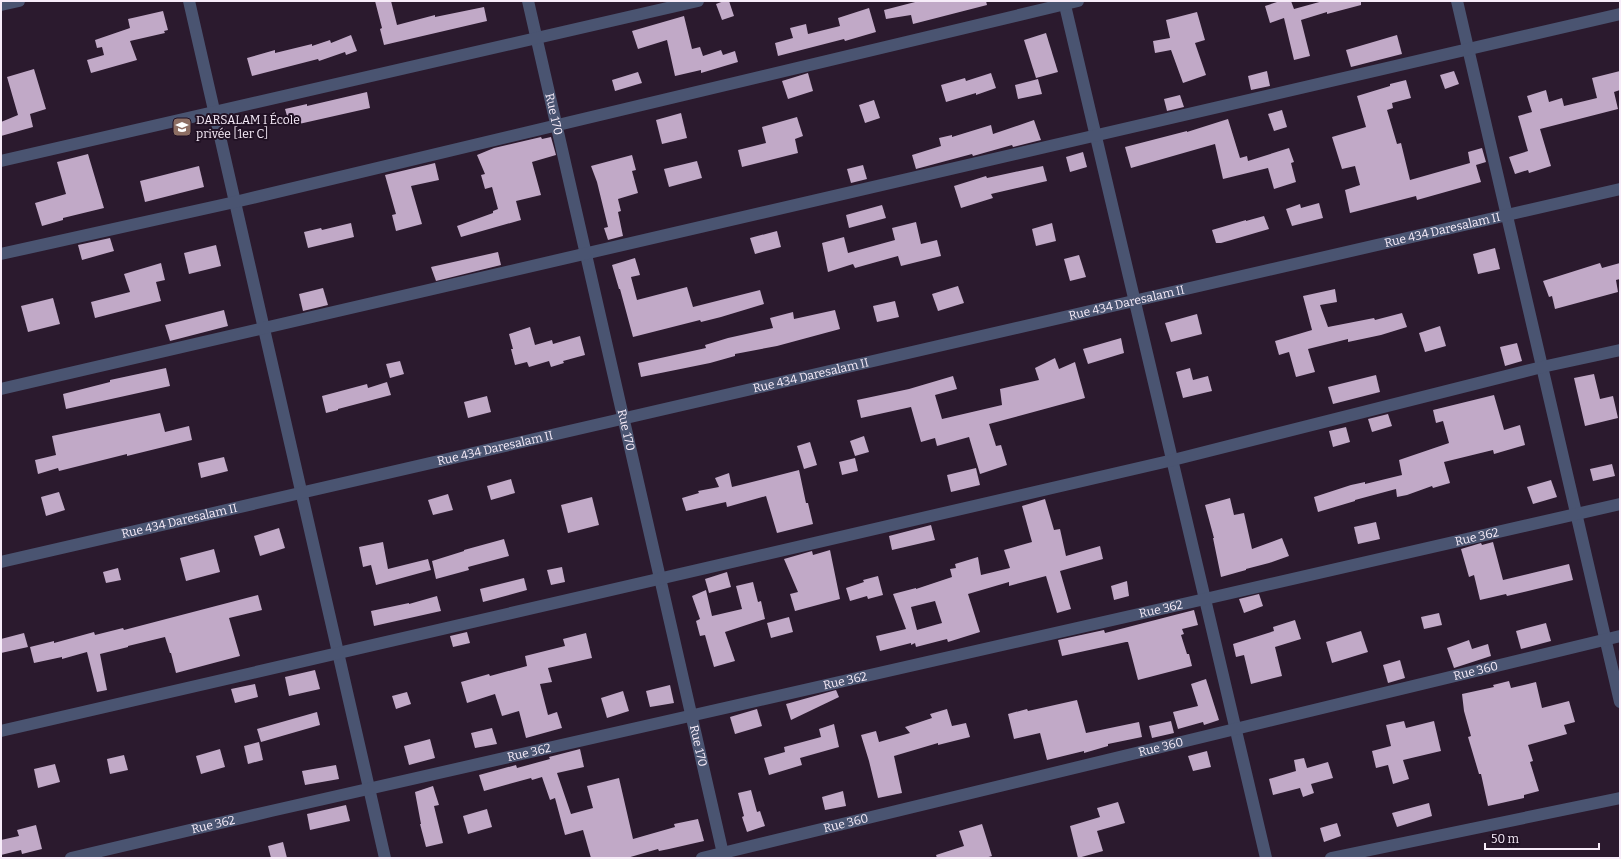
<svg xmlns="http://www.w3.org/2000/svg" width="1621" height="859" font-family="Bitter,serif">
<rect width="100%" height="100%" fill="#2b1a2e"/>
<g fill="#c1a9c7" fill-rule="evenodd">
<polygon points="375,1 391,1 397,25 435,15 435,17 484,7 487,21 384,45 380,29 382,28"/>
<polygon points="724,1 729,1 734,16 722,20 716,4"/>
<polygon points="919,1 986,1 987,5 913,24 911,15 886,19 884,10"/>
<polygon points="1280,1 1291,1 1294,9 1323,1 1361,1 1361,5 1327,14 1327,12 1301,20 1310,56 1294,60 1284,18 1270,23 1265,6"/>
<polygon points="869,8 876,32 845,41 844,39 778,56 775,43 793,38 790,28 806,24 808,34 840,26 838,18"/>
<polygon points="163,11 168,30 164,31 165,33 130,41 137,60 91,73 87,60 104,55 102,47 97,48 95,40 130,28 128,19"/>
<polygon points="1197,12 1205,40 1195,43 1206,75 1183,83 1171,50 1155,53 1153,41 1170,38 1166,20"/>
<polygon points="684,16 692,49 700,47 703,56 721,50 723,55 735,51 738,62 701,73 701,70 675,76 667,40 638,49 632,31"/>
<polygon points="1046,33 1058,72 1036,78 1024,40"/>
<polygon points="351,35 357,51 346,55 345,52 319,61 318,59 252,76 247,58 275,50 275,53 312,44 312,46 330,40 331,43"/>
<polygon points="1397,35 1402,54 1351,67 1346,50"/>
<polygon points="34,69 46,109 30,114 33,127 1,136 1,122 18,115 7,77"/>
<polygon points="1267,71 1270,86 1251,90 1248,76"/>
<polygon points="1454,71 1459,84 1445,89 1440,75"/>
<polygon points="1620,71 1620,90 1614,92 1618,109 1540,129 1551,166 1529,173 1528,170 1515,174 1509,157 1528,151 1518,116 1532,112 1527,96 1546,90 1549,102 1562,98 1564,106 1597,98 1592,78"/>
<polygon points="638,72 642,83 615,91 612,80"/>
<polygon points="808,73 813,91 788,99 782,81"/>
<polygon points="991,73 996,88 976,95 976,93 946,102 941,85 965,78 966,81"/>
<polygon points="1038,79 1042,94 1018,99 1015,85"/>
<polygon points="1406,80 1411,98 1392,103 1393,108 1387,110 1397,144 1401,143 1410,180 1470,163 1468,152 1482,148 1486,162 1476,165 1481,182 1417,200 1416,196 1350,213 1345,190 1360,185 1355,166 1342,169 1332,137 1366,127 1357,96 1390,86 1390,84"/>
<polygon points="367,92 370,108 290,126 285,109 307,104 307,106"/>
<polygon points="1180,95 1184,107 1167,111 1164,99"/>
<polygon points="874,100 880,118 865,123 859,105"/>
<polygon points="1282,110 1287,127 1274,131 1268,114"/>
<polygon points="681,113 687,138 662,144 656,120"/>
<polygon points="797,117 803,136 795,139 798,153 742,167 738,150 766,143 762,127"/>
<polygon points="1228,119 1240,158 1247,156 1248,161 1289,148 1294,162 1291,163 1296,182 1274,189 1268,168 1223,179 1215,144 1131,168 1125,147 1187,131 1187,132"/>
<polygon points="1034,120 1041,140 1013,147 1012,145 973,156 972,154 916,169 912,155 941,146 939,138 952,135 952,137 991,125 993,134"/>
<polygon points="541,137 542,139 551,137 556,155 532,162 541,195 516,201 521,220 461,237 457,226 493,213 493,211 498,209 492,187 485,189 481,175 485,174 477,155 494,148"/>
<polygon points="1083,152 1087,167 1070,172 1066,157"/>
<polygon points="88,154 104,208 63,218 63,220 42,226 35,203 66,194 57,162"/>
<polygon points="632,155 636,170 632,171 638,193 618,199 621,211 618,212 623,236 608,240 604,228 608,227 597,182 591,166"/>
<polygon points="697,161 702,178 669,187 664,169"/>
<polygon points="435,163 439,180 411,186 422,224 396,231 392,215 396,214 385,175"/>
<polygon points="863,165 867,179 851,183 847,169"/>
<polygon points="199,166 204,187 145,202 140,181"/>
<polygon points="1043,166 1047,181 991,194 993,198 961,208 954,186 986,176 987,178"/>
<polygon points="1319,203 1323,218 1292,226 1286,209 1300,204 1301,208"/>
<polygon points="882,205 886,218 849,228 846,215"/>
<polygon points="1264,216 1269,229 1221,243 1216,243 1212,230 1246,220 1246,221"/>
<polygon points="916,222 921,244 937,240 941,256 901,266 898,256 855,268 853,264 828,272 822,243 844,237 848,253 895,240 892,228"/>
<polygon points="351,223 354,237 308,248 304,232 321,228 322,230"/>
<polygon points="1052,223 1056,241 1036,246 1032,229"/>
<polygon points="777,231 781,247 755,254 750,238"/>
<polygon points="110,238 114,251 82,260 78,245"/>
<polygon points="216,245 221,266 189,274 184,253"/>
<polygon points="1495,248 1500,269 1478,274 1473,254"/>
<polygon points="498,252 501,265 436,281 431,267"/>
<polygon points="1079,255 1086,277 1070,281 1064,259"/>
<polygon points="635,258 640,275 631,277 637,300 687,287 693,307 760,290 764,304 721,317 701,322 700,320 633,337 620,289 619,289 612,265"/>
<polygon points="161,263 165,280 156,282 161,301 95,318 91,302 130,292 124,274"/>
<polygon points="1600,263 1602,268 1620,263 1620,279 1616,280 1618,292 1555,309 1552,296 1549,297 1543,281"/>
<polygon points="958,286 964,303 938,311 932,294"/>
<polygon points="323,288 328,305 303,311 299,294"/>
<polygon points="1335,289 1337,302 1320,305 1328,327 1374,318 1375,320 1402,313 1407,327 1381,335 1348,342 1348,339 1308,349 1315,372 1296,377 1289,352 1279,355 1275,341 1312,330 1303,296"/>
<polygon points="53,298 60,324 28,332 21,306"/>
<polygon points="895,301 899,317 877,322 873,306"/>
<polygon points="224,310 228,326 170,341 165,325"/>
<polygon points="835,310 840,329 777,346 735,354 735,356 710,363 641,377 638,363 706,348 705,345 728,338 773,328 770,318 793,312 794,319"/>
<polygon points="1197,314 1202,334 1171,342 1165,323"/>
<polygon points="1440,326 1446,346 1425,352 1419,333"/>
<polygon points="530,327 535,345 552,340 553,344 580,336 585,355 563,361 564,363 551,367 549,361 529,367 527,362 515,365 511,349 513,349 509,334"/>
<polygon points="1121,338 1124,353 1088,364 1083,349"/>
<polygon points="1517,343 1522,361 1505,366 1500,347"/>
<polygon points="1055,358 1059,369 1075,362 1085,398 989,424 996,446 1001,445 1007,465 980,474 969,437 937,446 935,438 921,442 911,407 861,418 857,400 909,389 953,376 957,389 935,395 942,419 1002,405 1000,389 1039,380 1035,368"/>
<polygon points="400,361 404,374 390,378 386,364"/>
<polygon points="166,368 170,386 66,409 63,394 110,382 110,380"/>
<polygon points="1190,368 1193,380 1208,376 1212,391 1183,398 1176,372"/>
<polygon points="1594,374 1600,399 1613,396 1618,418 1585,426 1574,378"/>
<polygon points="1376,375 1380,392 1333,404 1328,387"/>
<polygon points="387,382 391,395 338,409 338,410 326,413 322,396 367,384 368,388"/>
<polygon points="1494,395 1504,430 1520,425 1525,445 1494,454 1493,450 1444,462 1450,483 1433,488 1432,486 1407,495 1397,497 1396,489 1355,500 1355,501 1318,512 1314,497 1351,485 1365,482 1365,484 1402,475 1399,460 1449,443 1443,421 1436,423 1433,410"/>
<polygon points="487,396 491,412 468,418 464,402"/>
<polygon points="160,413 165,432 189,426 192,440 127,456 127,454 59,471 58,468 38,474 35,460 56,455 52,436"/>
<polygon points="1388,414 1392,426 1372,432 1368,419"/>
<polygon points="1346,427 1350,442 1333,447 1329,431"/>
<polygon points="864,436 869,452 855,456 850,441"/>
<polygon points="810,442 817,465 804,469 797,446"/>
<polygon points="224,457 228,471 201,478 198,463"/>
<polygon points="855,458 858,471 842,475 839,462"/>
<polygon points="1612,464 1615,476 1593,481 1590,469"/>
<polygon points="976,468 980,485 951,492 947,475"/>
<polygon points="799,470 806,503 808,503 813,524 777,533 766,496 727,507 726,502 686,511 682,498 699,493 698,491 719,487 715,478 729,473 732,487"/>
<polygon points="511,479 515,493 491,500 487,486"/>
<polygon points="1551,480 1557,497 1533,504 1527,487"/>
<polygon points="59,492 65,510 46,516 41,497"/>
<polygon points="448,494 453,510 433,515 428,500"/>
<polygon points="592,497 599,525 568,533 561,505"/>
<polygon points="1230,498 1234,515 1244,513 1252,549 1282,538 1289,556 1269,563 1246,569 1246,570 1221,577 1213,538 1214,538 1205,505"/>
<path d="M1045 499 1054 530 1060 529 1066 556 1100 546 1103 559 1060 571 1071 609 1057 613 1046 576 1009 586V582L968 594 980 632 948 642 947 639 916 647 915 643 911 645V643L880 651 876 636 906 629 893 594 916 588V589L952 577 950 569 956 568 955 564 978 557 981 575 1010 568 1004 550 1032 542 1022 506ZM935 601 942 623 917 630 911 607Z"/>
<polygon points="1376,522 1380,539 1358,544 1354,527"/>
<polygon points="931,525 935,540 892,550 889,536"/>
<polygon points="279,528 285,548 260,556 254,536"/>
<polygon points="504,539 509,556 468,567 469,570 436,579 432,561 464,551 464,550"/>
<polygon points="383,542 388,569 428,559 431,570 376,585 371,565 363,567 359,547"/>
<polygon points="1493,542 1503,580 1569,564 1573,580 1507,596 1506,594 1480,600 1474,575 1469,577 1461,549 1481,543 1482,545"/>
<polygon points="214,549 220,572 186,581 180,558"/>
<polygon points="830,550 840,599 795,611 790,594 798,592 784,559 812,551 813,555"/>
<polygon points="562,567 565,582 551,585 547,570"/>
<polygon points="118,568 121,580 106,583 103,572"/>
<polygon points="727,572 731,587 709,593 705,579"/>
<polygon points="878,576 883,595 868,599 867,596 850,601 846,588 864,582 863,580"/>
<polygon points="524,578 527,590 483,602 480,589"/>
<polygon points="1127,581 1129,596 1114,600 1111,586"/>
<polygon points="753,582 758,602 761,601 765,619 725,632 735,661 714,667 705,635 700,636 696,621 700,619 692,596 706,590 712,616 742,609 736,586"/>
<polygon points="1259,594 1263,606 1244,613 1239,599"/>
<polygon points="258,595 262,610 229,618 240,656 176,673 171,653 170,653 165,637 128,646 128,647 100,654 107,690 97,692 87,652 62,659 62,657 34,663 30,647 54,641 54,643 94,632 95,635 123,628 124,630"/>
<polygon points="437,596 441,611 374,626 371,611 409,603 409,604"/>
<polygon points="1194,610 1198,625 1182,629 1184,634 1181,635 1187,654 1189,654 1192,666 1138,680 1128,642 1126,642 1062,656 1058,640 1104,630 1105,633"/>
<polygon points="1439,613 1442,625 1424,629 1421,617"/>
<polygon points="789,617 793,632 771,638 767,623"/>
<polygon points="1295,620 1301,639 1275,647 1282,676 1251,684 1244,655 1236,657 1233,644 1274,631 1273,627"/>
<polygon points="1546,623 1551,641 1521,649 1516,631"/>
<polygon points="1361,631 1368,652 1332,663 1326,642"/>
<polygon points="467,632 470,643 453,647 450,636"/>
<polygon points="24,633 28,647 1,653 1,639"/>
<polygon points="586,633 592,658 548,668 552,682 540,684 548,715 557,712 562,728 526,738 519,711 502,716 495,694 467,703 461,682 489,674 490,676 527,666 525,656 565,646 563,639"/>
<polygon points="1469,640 1472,649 1488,644 1491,656 1454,668 1447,648"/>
<polygon points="1400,660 1405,678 1388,683 1383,665"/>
<polygon points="315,670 320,689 289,696 285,677"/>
<polygon points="1206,679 1219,720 1204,725 1203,722 1178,729 1173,712 1198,706 1191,684"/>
<polygon points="1509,681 1511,688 1536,682 1542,708 1569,701 1575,722 1564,725 1567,734 1528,745 1533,761 1530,762 1539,791 1524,795 1524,798 1488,806 1481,774 1479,774 1468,737 1471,736 1464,711 1462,694 1494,687 1493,685"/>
<polygon points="255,684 258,697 235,703 231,689"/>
<polygon points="670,685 674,703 650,707 646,691"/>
<polygon points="836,690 839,697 791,720 786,704"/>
<polygon points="623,691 629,711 607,718 601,698"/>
<polygon points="407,692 411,704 396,709 392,696"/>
<polygon points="1077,700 1086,733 1139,722 1142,737 1108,744 1108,746 1084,753 1084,751 1047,760 1040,733 1014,739 1008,714 1027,709 1028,711"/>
<polygon points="757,709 762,726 735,734 730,717"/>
<polygon points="947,709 952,726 966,723 970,737 938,745 938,743 894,756 902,793 878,798 869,761 861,735 876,731 879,742 910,733 905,727 932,718 930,714"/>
<polygon points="317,712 320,725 261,742 257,729"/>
<polygon points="1171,721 1174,733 1152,738 1149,726"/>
<polygon points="1404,721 1406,728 1434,721 1441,751 1403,760 1409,779 1393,784 1388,765 1376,768 1372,751 1391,746 1386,725"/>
<polygon points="834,724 839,747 800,758 802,765 769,775 764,758 785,752 784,747 821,737 819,729"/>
<polygon points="492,728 497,744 475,748 471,733"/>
<polygon points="430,739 435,758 409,765 404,746"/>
<polygon points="259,742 263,760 248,764 244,746"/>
<polygon points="220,749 225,767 201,774 196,756"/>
<polygon points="580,749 584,767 557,773 571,814 593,808 587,786 619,778 633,839 675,827 674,824 698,819 704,841 669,849 659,851 658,849 627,858 591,858 583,830 565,835 555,798 550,800 542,777 532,780 531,778 484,791 479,775 516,765 517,768 550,759 549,757"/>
<polygon points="1207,751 1211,767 1193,771 1188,756"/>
<polygon points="124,755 128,770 110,774 107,759"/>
<polygon points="1304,758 1307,768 1328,762 1333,778 1311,784 1314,793 1303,797 1300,788 1273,795 1269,779 1296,771 1294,760"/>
<polygon points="55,764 60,782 38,788 34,769"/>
<polygon points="336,765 339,779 305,785 302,771"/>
<polygon points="433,786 439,805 434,806 443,843 426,847 420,824 421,824 415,792"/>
<polygon points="751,790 757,812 760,811 765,826 747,832 742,817 744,816 738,793"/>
<polygon points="843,791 846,806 825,810 822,797"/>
<polygon points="1118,802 1125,823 1097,831 1103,851 1078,858 1070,826 1100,817 1097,808"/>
<polygon points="1429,803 1432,816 1397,827 1392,813"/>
<polygon points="346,805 350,821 310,830 307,814"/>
<polygon points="487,809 492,827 468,834 463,816"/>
<polygon points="1337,823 1341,836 1324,842 1320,828"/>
<polygon points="982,824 992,856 985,858 937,858 936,855 964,846 959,831"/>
<polygon points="36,825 42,849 22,854 21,850 1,855 1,840 19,836 17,830"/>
<polygon points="283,842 287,858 271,858 268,846"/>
</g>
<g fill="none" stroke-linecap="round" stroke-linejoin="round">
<g stroke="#4a5471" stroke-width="12">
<polyline points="189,1 385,858"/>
<path id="s1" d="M528 1 724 858"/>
<polyline points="1064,1 1266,858"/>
<polyline points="1457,1 1620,702"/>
<polyline points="1,5 19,1"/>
<polyline points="1,161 698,1"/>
<polyline points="1,254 235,202 1078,1"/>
<polyline points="1,389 1620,14"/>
<path id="s2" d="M1 562 1620 189"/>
<polyline points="1,731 1173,460 1542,367 1620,350"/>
<path id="s3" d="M71 858 271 811 1205 599 1620 504"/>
<path id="s4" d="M702 858 1620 636"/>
<polyline points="1331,858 1620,798"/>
</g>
</g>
<defs>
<g id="school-square" transform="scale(1)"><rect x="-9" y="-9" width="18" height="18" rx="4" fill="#8d6e63" stroke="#211124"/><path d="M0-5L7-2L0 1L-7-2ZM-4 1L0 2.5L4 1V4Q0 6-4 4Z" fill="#fff"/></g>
</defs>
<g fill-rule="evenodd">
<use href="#school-square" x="182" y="127"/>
</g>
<g text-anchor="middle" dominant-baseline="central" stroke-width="4" stroke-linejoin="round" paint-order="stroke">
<g font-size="12" fill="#f7ecf9" stroke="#211124">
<text stroke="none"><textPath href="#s1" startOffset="116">Rue 170</textPath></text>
<text stroke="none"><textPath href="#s2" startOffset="1479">Rue 434 Daresalam II</textPath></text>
<text stroke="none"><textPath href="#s2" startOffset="1155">Rue 434 Daresalam II</textPath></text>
<text stroke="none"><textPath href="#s2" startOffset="831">Rue 434 Daresalam II</textPath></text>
<text stroke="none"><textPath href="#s1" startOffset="440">Rue 170</textPath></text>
<text stroke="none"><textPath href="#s2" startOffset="507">Rue 434 Daresalam II</textPath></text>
<text stroke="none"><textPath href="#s2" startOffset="183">Rue 434 Daresalam II</textPath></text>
<text stroke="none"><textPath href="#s3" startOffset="1442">Rue 362</textPath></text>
<text stroke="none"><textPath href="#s3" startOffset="1118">Rue 362</textPath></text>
<text stroke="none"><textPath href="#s4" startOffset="796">Rue 360</textPath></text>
<text stroke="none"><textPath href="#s3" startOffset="794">Rue 362</textPath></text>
<text stroke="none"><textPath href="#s1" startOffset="764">Rue 170</textPath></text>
<text stroke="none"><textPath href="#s4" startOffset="472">Rue 360</textPath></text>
<text stroke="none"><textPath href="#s3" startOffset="470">Rue 362</textPath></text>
<text stroke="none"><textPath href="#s4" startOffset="148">Rue 360</textPath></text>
<text stroke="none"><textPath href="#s3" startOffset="146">Rue 362</textPath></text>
</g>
<g font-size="12" fill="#f7ecf9" stroke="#211124" text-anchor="start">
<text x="196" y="120">DARSALAM I École<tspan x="196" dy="14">privée [1er C]</tspan></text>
</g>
</g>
<rect width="1621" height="859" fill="none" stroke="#f7ecf9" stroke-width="4"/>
<path d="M1485 843v6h114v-6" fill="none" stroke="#f7ecf9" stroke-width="2"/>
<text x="1491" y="843" font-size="12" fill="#f7ecf9" stroke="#211124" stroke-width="3" paint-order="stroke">50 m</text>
</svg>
